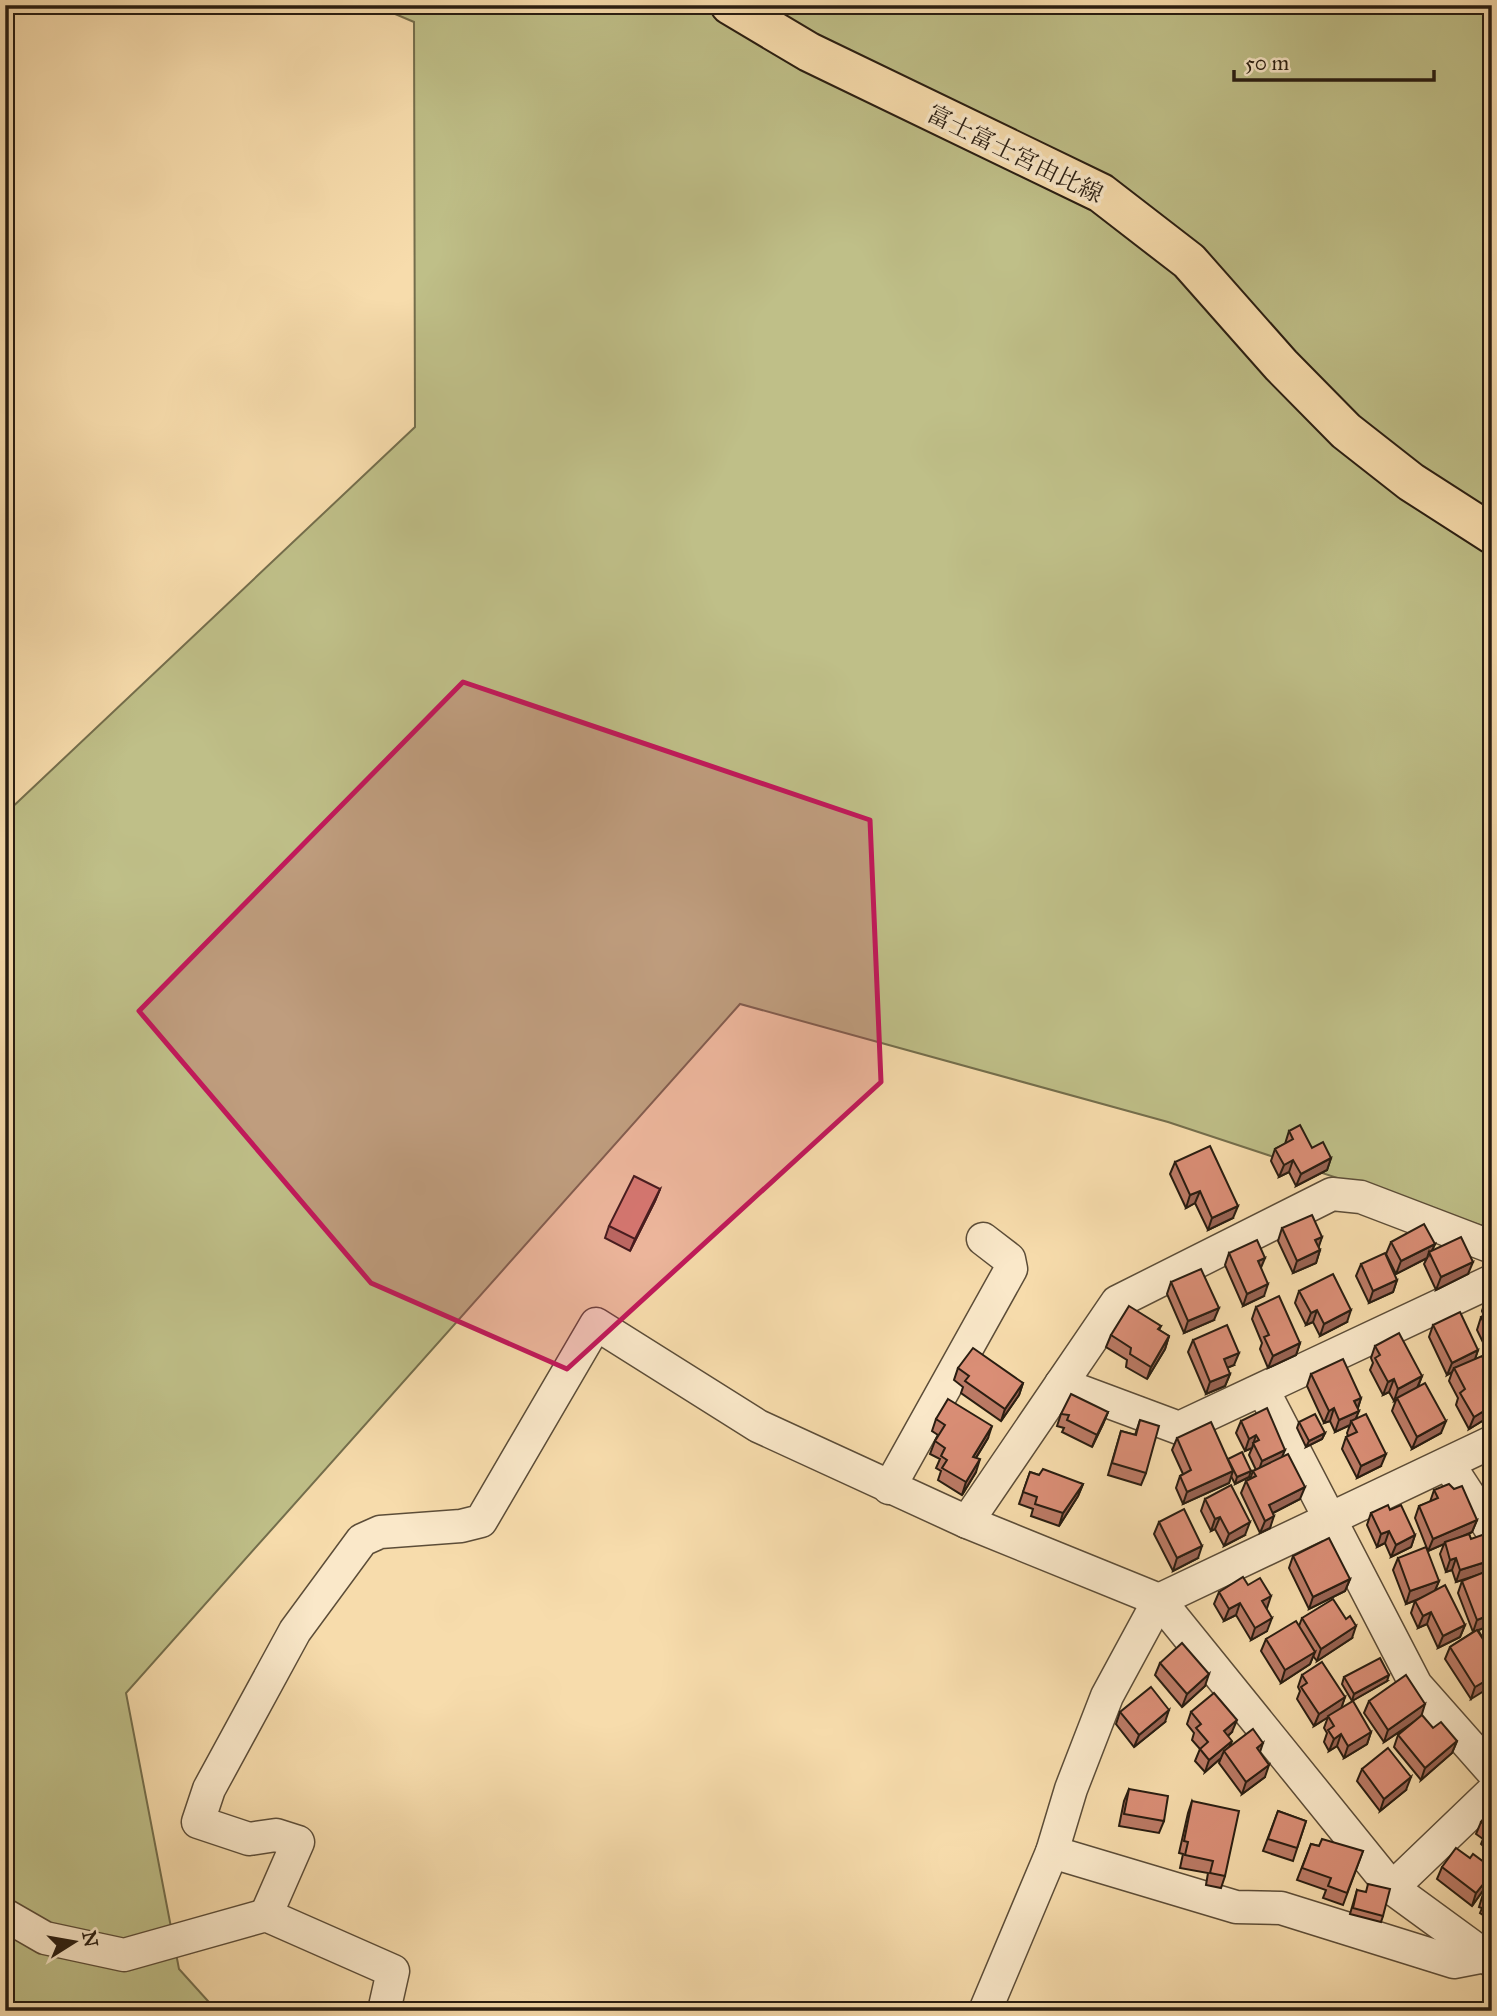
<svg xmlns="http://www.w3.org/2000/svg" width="1497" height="2016" font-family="'IM FELL Great Primer','Noto Serif JP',serif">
<rect width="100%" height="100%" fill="#f7dcac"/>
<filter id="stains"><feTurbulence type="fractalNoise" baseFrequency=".00286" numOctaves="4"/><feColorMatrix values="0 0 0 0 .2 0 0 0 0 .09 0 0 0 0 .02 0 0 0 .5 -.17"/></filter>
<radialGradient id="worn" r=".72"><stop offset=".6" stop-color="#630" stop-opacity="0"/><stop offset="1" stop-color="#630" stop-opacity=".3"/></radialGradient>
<polygon fill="#bfbf88" stroke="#746e4c" stroke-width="2" points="374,5 1492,5 1492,1229 1168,1122 740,1004 126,1693 179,1969 217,2011 5,2011 5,814 415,427 414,22"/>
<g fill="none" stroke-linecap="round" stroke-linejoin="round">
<g stroke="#5c4d38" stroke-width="35">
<g id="street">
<polyline points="1061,1384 1179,1428 1492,1281"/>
<polyline points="1263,1390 1416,1685 1492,1771"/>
<polyline points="1449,1465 1492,1531"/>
<polyline points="889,1488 1011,1269 1009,1259 983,1239"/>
<polyline points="967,1522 1117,1302 1332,1194 1361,1197 1492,1247"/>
<polyline points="1052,1852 1236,1907 1281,1908 1454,1962 1485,1956"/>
<polyline points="1392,1888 1492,1792"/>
<polyline points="5,1915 45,1938 124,1955 266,1915 393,1971 384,2011"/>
<polyline points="266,1915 298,1842 276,1835 249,1839 198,1822 209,1789 295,1631 362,1540 380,1532 461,1526 481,1521 596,1324 758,1426 967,1522 1159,1600 1392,1888 1492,1961"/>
<polyline points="985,2011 1052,1852 1071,1789 1107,1696 1159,1600 1492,1442"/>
</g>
</g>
<g stroke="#291d11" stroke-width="42">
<polyline id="primary" points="730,5 809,52 1101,193 1189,261 1281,365 1346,431 1411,482 1492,534"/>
</g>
<use href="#street" stroke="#fae8c9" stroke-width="32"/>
<use href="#primary" stroke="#f7dcac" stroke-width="38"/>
</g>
<g fill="#bb7a65" stroke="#291d11" stroke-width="2">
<polygon points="1289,1131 1312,1148 1331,1158 1327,1170 1296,1186 1289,1172 1279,1177 1271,1161 1275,1149 1285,1144"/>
<polygon points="1175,1162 1233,1218 1208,1230 1195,1203 1186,1208 1170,1174"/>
<polygon points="660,1189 655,1201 630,1251 605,1238 609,1226"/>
<polygon points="1282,1228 1322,1237 1318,1247 1320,1250 1316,1263 1293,1273 1278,1241"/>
<polygon points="1391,1242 1435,1244 1432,1250 1468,1274 1436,1290 1424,1264 1427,1258 1396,1274 1386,1254"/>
<polygon points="1229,1253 1264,1296 1243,1306 1225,1265"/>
<polygon points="1361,1264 1397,1280 1393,1292 1369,1303 1356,1276"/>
<polygon points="1171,1282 1214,1320 1184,1333 1167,1294"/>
<polygon points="1299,1291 1347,1322 1320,1336 1313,1322 1306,1325 1295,1303"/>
<polygon points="1492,1296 1492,1356 1490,1357 1477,1330 1481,1317 1484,1316 1482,1311 1486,1299"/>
<polygon points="1256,1307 1300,1343 1296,1355 1268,1368 1260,1349 1262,1343 1252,1319"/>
<polygon points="1433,1325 1478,1350 1475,1359 1492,1376 1492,1415 1469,1429 1456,1405 1458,1398 1449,1381 1452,1372 1447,1375 1429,1337"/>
<polygon points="1161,1326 1159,1330 1169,1336 1165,1349 1147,1379 1126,1367 1127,1360 1106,1347 1111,1335"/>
<polygon points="1193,1340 1234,1365 1227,1368 1230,1374 1225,1386 1206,1394 1188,1352"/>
<polygon points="1375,1346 1422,1376 1418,1387 1441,1433 1412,1449 1392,1411 1396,1400 1394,1401 1389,1392 1383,1395 1370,1370 1373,1363 1371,1358"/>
<polygon points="958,1368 1023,1383 1019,1395 1001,1421 961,1393 963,1387 954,1380"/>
<polygon points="1311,1374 1361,1398 1358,1408 1356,1419 1381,1466 1357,1478 1342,1449 1346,1437 1348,1436 1347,1433 1350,1425 1335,1432 1330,1421 1324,1423 1307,1386"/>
<polygon points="1108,1412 1103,1424 1092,1447 1062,1432 1064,1428 1057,1426 1061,1414"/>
<polygon points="936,1419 988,1438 976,1458 976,1472 962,1495 938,1480 941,1471 936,1468 940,1459 930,1454 935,1441 938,1435 932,1431"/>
<polygon points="1140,1420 1146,1473 1141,1485 1108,1475 1121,1431 1135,1435"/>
<polygon points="1241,1421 1282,1457 1300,1499 1273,1513 1270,1528 1260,1533 1241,1493 1246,1481 1250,1479 1253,1471 1256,1470 1249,1455 1252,1448 1245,1451 1236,1433"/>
<polygon points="1299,1422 1325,1433 1322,1439 1306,1447 1297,1428"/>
<polygon points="1177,1438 1228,1459 1249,1477 1235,1484 1231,1476 1229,1483 1183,1504 1176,1488 1180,1476 1183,1474 1172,1450"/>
<polygon points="1030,1472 1039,1475 1083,1484 1078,1496 1059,1526 1031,1516 1033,1509 1019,1504"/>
<polygon points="1434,1490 1477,1520 1472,1532 1469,1534 1471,1539 1490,1570 1492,1625 1478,1630 1492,1653 1471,1699 1445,1659 1450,1647 1473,1632 1458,1593 1462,1581 1468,1578 1456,1582 1452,1570 1446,1572 1440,1554 1444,1544 1428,1551 1415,1518 1419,1506 1430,1502"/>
<polygon points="1205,1499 1245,1535 1224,1546 1215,1529 1211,1531 1201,1511"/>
<polygon points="1390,1510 1415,1535 1411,1547 1391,1557 1385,1543 1377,1547 1367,1525 1371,1513"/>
<polygon points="1159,1522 1198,1558 1173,1571 1154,1534"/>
<polygon points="1293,1556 1350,1579 1345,1591 1309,1609 1289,1568"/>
<polygon points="1398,1558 1439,1581 1435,1590 1465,1625 1460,1637 1438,1648 1427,1624 1418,1628 1411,1613 1415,1601 1419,1599 1406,1604 1393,1570"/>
<polygon points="1248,1585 1266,1608 1267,1631 1251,1640 1236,1615 1224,1621 1214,1604 1219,1592"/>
<polygon points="1302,1618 1352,1638 1317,1661 1313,1656 1310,1664 1281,1683 1261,1651 1266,1639 1299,1626"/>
<polygon points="1160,1663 1205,1686 1182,1707 1155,1675"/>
<polygon points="1302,1675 1345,1697 1341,1708 1371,1732 1367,1744 1344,1758 1337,1746 1329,1751 1324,1742 1327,1733 1324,1728 1328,1717 1314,1726 1297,1699 1300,1691 1298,1687"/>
<polygon points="1344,1677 1387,1681 1352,1701 1342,1684"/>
<polygon points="1369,1701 1421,1716 1433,1728 1457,1741 1452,1753 1421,1780 1394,1747 1398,1735 1418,1719 1384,1742 1364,1713"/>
<polygon points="1492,1705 1492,1725 1486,1718"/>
<polygon points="1120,1712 1165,1722 1134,1747 1116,1724"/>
<polygon points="1191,1712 1232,1732 1228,1736 1230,1747 1260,1752 1265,1777 1242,1794 1219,1763 1221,1758 1205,1772 1195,1761 1200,1749 1192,1740 1194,1733 1187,1724"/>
<polygon points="1362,1769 1406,1790 1380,1811 1357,1781"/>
<polygon points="1129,1789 1164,1821 1159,1833 1119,1826 1124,1801"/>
<polygon points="1192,1801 1225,1876 1221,1888 1206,1885 1208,1873 1180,1868 1183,1854 1179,1853 1188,1813"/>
<polygon points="1492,1809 1492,1854 1481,1844 1483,1839 1476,1834 1481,1822"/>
<polygon points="1278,1811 1306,1821 1293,1861 1263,1851"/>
<polygon points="1311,1844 1319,1846 1363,1851 1343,1905 1323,1898 1326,1890 1297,1880"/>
<polygon points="1470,1858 1492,1868 1492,1876 1489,1882 1472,1906 1437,1879 1442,1867"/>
<polygon points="1492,1882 1492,1921 1480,1913 1482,1908 1479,1907 1483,1894"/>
<polygon points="1357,1890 1383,1916 1381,1922 1350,1914"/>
</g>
<g fill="#996353" stroke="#291d11" stroke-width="2">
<polygon points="1331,1158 1327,1170 1296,1186 1301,1174"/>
<polygon points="1293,1160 1289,1172 1279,1177 1284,1165"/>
<polygon points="660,1189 655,1201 630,1251 635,1239"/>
<polygon points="1200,1191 1195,1203 1186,1208 1190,1195"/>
<polygon points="1238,1206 1233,1218 1208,1230 1212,1218"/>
<polygon points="1322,1237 1318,1249 1315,1240"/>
<polygon points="1435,1244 1430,1255 1429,1252 1427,1258 1396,1274 1401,1261"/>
<polygon points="1320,1250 1316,1263 1293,1273 1297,1261"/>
<polygon points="1265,1258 1260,1270 1258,1261"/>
<polygon points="1473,1262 1468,1274 1436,1290 1441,1277"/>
<polygon points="1397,1280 1393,1292 1369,1303 1373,1291"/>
<polygon points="1268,1284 1264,1296 1243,1306 1247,1294"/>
<polygon points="1219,1308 1214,1320 1184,1333 1188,1321"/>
<polygon points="1317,1310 1313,1322 1306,1325 1311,1313"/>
<polygon points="1351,1310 1347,1322 1320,1336 1324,1324"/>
<polygon points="1169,1336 1165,1349 1147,1379 1151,1367"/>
<polygon points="1300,1343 1296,1355 1268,1368 1273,1356"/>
<polygon points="1478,1350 1474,1362 1454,1368 1452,1372 1447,1375 1452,1363"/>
<polygon points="1239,1353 1234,1365 1219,1371 1224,1359"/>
<polygon points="1230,1374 1225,1386 1206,1394 1210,1382"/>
<polygon points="1422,1376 1417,1388 1394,1401 1398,1389"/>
<polygon points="1394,1379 1389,1392 1383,1395 1388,1382"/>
<polygon points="1023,1383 1019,1395 1001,1421 1005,1409"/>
<polygon points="1361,1398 1357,1410 1354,1401"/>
<polygon points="1492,1406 1492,1415 1469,1429 1474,1417"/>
<polygon points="1334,1408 1330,1421 1324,1423 1329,1411"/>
<polygon points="1359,1411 1354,1423 1351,1421 1350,1425 1335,1432 1339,1420"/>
<polygon points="1108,1412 1103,1424 1092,1447 1097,1435"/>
<polygon points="1446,1421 1441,1433 1412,1449 1417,1437"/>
<polygon points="992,1426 988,1438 969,1469 973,1457"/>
<polygon points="1325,1433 1322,1439 1306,1447 1309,1441"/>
<polygon points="1256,1435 1252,1448 1245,1451 1249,1439"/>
<polygon points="1285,1450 1280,1462 1258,1473 1262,1461"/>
<polygon points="1386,1454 1381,1466 1357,1478 1361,1466"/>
<polygon points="980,1459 976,1472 962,1495 966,1482"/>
<polygon points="1233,1471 1229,1483 1183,1504 1187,1492"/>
<polygon points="1251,1471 1249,1477 1235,1484 1237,1477"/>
<polygon points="1083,1484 1078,1496 1059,1526 1063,1513"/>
<polygon points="1305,1487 1300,1499 1265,1517 1269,1505"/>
<polygon points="1274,1516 1270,1528 1260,1533 1265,1521"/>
<polygon points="1220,1517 1215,1529 1211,1531 1215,1519"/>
<polygon points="1477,1520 1472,1532 1445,1544 1445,1542 1444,1544 1428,1551 1433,1539"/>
<polygon points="1250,1522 1245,1535 1224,1546 1229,1534"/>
<polygon points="1389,1531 1385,1543 1377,1547 1381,1534"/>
<polygon points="1415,1535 1411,1547 1391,1557 1396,1545"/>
<polygon points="1202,1546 1198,1558 1173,1571 1177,1558"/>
<polygon points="1456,1558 1452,1570 1446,1572 1450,1560"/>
<polygon points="1492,1560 1492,1565 1490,1571 1456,1582 1460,1570"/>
<polygon points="1350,1579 1345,1591 1309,1609 1313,1597"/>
<polygon points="1439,1581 1434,1593 1406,1604 1410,1591"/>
<polygon points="1271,1596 1267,1608 1258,1614 1262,1601"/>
<polygon points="1240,1603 1236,1615 1224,1621 1229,1609"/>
<polygon points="1431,1612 1427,1624 1418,1628 1423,1616"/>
<polygon points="1492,1614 1492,1625 1473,1632 1477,1620"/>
<polygon points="1272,1618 1267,1631 1251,1640 1255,1628"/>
<polygon points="1465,1625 1460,1637 1438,1648 1443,1636"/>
<polygon points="1356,1626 1352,1638 1317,1661 1321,1649"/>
<polygon points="1315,1652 1310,1664 1281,1683 1285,1670"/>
<polygon points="1209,1674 1205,1686 1182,1707 1187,1694"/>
<polygon points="1389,1675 1387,1681 1352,1701 1354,1694"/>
<polygon points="1492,1677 1492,1686 1471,1699 1475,1687"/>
<polygon points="1345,1697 1341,1709 1314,1726 1319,1714"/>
<polygon points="1425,1704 1421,1717 1384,1742 1388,1730"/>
<polygon points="1169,1710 1165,1722 1134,1747 1139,1735"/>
<polygon points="1237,1720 1232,1732 1219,1743 1224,1731"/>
<polygon points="1371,1732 1367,1744 1344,1758 1348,1746"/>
<polygon points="1341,1734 1337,1746 1329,1751 1334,1739"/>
<polygon points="1232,1741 1227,1753 1224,1751 1221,1758 1205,1772 1209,1760"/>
<polygon points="1457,1741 1452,1753 1421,1780 1425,1768"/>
<polygon points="1263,1743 1259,1755 1257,1748"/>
<polygon points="1269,1765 1265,1777 1242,1794 1246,1782"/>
<polygon points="1411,1777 1406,1790 1380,1811 1384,1799"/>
<polygon points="1492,1873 1489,1882 1472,1906 1476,1893"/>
</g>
<g fill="#da8e76" stroke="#291d11" stroke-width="2">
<polygon points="1300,1125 1312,1148 1323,1142 1331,1158 1301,1174 1293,1160 1284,1165 1275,1149 1293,1139 1289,1131"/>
<polygon points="1210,1146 1238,1206 1212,1218 1200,1191 1190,1195 1175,1162"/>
<polygon points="634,1176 660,1189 635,1239 609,1226"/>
<polygon points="1312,1215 1322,1237 1315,1240 1320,1250 1297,1261 1282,1228"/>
<polygon points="1424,1224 1435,1244 1401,1261 1391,1242"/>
<polygon points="1461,1237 1473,1262 1441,1277 1429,1252"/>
<polygon points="1257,1240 1265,1258 1258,1261 1268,1284 1247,1294 1229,1253"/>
<polygon points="1385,1253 1397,1280 1373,1291 1361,1264"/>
<polygon points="1201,1269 1219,1308 1188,1321 1171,1282"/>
<polygon points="1333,1274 1351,1310 1324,1324 1317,1310 1311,1313 1299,1291"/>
<polygon points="1279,1296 1300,1343 1273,1356 1264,1337 1269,1335 1256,1307"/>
<polygon points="1492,1296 1492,1309 1486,1299"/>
<polygon points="1129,1306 1161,1326 1158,1329 1169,1336 1151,1367 1130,1354 1131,1348 1111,1335"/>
<polygon points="1460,1312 1478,1350 1452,1363 1433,1325"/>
<polygon points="1492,1312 1492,1339 1481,1317"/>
<polygon points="1227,1325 1239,1353 1224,1359 1230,1374 1210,1382 1193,1340"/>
<polygon points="1399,1333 1422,1376 1398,1389 1394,1379 1388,1382 1375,1358 1380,1355 1375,1346"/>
<polygon points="973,1348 1023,1383 1005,1409 965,1381 969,1376 958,1368"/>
<polygon points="1482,1356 1492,1376 1492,1406 1474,1417 1460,1393 1465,1389 1454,1368"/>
<polygon points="1343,1359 1361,1398 1354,1401 1359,1411 1339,1420 1334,1408 1329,1411 1311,1374"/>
<polygon points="1425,1383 1446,1421 1417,1437 1397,1398"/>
<polygon points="1071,1394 1108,1412 1097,1435 1067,1420 1069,1415 1061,1414"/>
<polygon points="948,1399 992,1426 973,1457 980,1459 966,1482 942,1468 947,1460 941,1456 945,1448 935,1441 945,1425 936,1419"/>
<polygon points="1267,1408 1285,1450 1262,1461 1253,1443 1259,1440 1256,1435 1249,1439 1241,1421"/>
<polygon points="1315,1414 1325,1433 1309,1441 1299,1422"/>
<polygon points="1366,1414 1386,1454 1361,1466 1346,1437 1357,1432 1351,1421"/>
<polygon points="1140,1420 1159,1426 1146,1473 1112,1463 1121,1431 1136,1435"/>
<polygon points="1211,1422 1233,1471 1187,1492 1180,1476 1191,1470 1177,1438"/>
<polygon points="1242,1452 1251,1471 1237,1477 1228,1459"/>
<polygon points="1288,1454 1305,1487 1269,1505 1274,1516 1265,1521 1246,1481 1256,1476 1253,1471"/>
<polygon points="1043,1469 1083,1484 1063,1513 1035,1504 1037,1497 1023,1492 1030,1472 1039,1475"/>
<polygon points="1449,1484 1454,1489 1462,1486 1477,1520 1433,1539 1419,1506 1438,1498 1434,1490"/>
<polygon points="1231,1485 1250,1522 1229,1534 1220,1517 1215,1519 1205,1499"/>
<polygon points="1388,1505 1390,1510 1401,1505 1415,1535 1396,1545 1389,1531 1381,1534 1371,1513"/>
<polygon points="1184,1509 1202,1546 1177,1558 1159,1522"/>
<polygon points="1469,1534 1471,1539 1485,1534 1492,1552 1492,1560 1460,1570 1456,1558 1450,1560 1445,1542"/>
<polygon points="1329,1538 1350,1579 1313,1597 1293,1556"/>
<polygon points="1426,1547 1439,1581 1410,1591 1398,1558"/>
<polygon points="1492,1569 1492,1614 1477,1620 1462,1581"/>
<polygon points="1243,1577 1248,1585 1260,1578 1271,1596 1262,1601 1272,1618 1255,1628 1240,1603 1229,1609 1219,1592"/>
<polygon points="1445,1585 1465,1625 1443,1636 1431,1612 1423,1616 1415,1601"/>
<polygon points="1333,1599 1346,1619 1350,1616 1356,1626 1321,1649 1302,1618"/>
<polygon points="1296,1621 1315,1652 1285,1670 1266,1639"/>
<polygon points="1477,1630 1492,1653 1492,1677 1475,1687 1450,1647"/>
<polygon points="1182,1643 1209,1674 1187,1694 1160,1663"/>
<polygon points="1380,1658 1389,1675 1354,1694 1344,1677"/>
<polygon points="1322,1662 1345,1697 1319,1714 1301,1687 1307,1683 1302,1675"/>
<polygon points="1406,1675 1425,1704 1388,1730 1369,1701"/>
<polygon points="1151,1687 1169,1710 1139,1735 1120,1712"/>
<polygon points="1214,1693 1237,1720 1224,1731 1232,1741 1209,1760 1200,1749 1208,1742 1196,1728 1201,1724 1191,1712"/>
<polygon points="1353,1701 1371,1732 1348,1746 1341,1734 1334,1739 1328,1730 1334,1726 1328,1716"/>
<polygon points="1422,1715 1433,1728 1441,1722 1457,1741 1425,1768 1398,1735"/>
<polygon points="1253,1729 1263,1743 1257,1748 1269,1765 1246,1782 1224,1751"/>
<polygon points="1388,1748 1411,1777 1384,1799 1362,1769"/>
<polygon points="1129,1789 1168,1796 1164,1821 1124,1814"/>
<polygon points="1192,1801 1239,1811 1225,1876 1210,1873 1213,1861 1185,1855 1188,1842 1184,1841"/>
<polygon points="1492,1809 1492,1838 1485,1832 1489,1829 1481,1822"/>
<polygon points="1278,1811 1306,1821 1297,1848 1268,1839"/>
<polygon points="1322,1839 1363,1851 1347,1893 1328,1886 1331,1878 1302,1868 1311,1844 1319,1846"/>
<polygon points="1456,1848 1470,1858 1473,1854 1492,1868 1492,1873 1476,1893 1442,1867"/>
<polygon points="1492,1882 1492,1906 1485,1901 1487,1897 1483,1894"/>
<polygon points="1368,1884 1390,1889 1383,1916 1353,1908 1357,1890 1366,1892"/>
</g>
<path fill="#c2185b" fill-opacity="0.2" stroke="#c2185b" stroke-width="5" stroke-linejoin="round" d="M463 682 870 820 881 1082 567 1369 371 1283 139 1011Z"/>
<g text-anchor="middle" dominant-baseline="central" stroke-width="7" stroke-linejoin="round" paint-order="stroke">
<g font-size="24" fill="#291d11" stroke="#fae8c9">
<text transform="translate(1015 154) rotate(26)">富士富士宮由比線</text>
</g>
</g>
<rect width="1497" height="2016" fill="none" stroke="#f7dcac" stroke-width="28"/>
<rect x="7" y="7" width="1483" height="2002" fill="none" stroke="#291d11" stroke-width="3.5"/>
<rect x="14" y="14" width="1469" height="1988" fill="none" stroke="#291d11" stroke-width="2"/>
<g transform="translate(74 1942) rotate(79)" stroke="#fae8c9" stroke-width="5" paint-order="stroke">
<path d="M0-5L12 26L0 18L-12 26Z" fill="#291d11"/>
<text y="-10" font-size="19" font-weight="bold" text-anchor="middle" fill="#291d11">N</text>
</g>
<path d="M1234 70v10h200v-10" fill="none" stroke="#291d11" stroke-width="3.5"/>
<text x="1245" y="70" font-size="21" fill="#291d11" stroke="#fae8c9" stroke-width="5" paint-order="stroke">50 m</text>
<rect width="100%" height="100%" filter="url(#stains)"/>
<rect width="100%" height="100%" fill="url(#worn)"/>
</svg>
